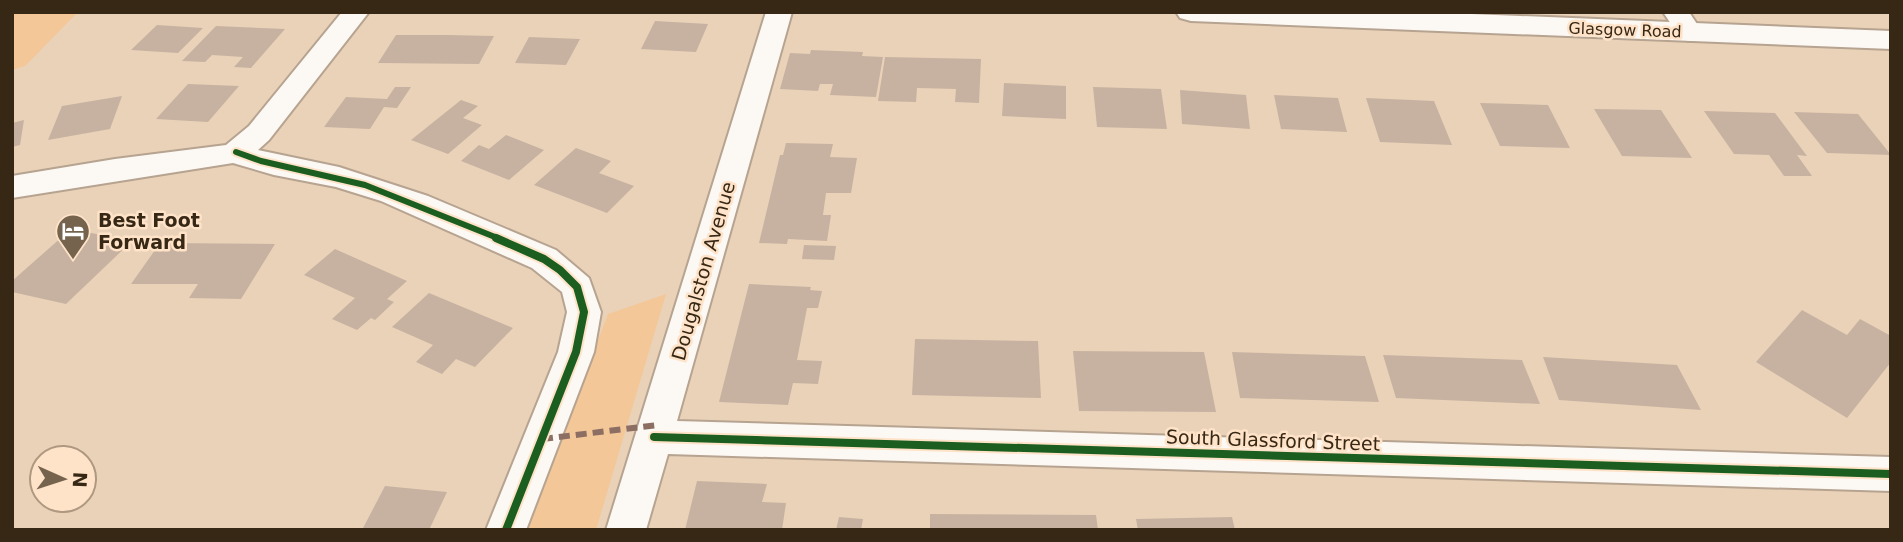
<svg xmlns="http://www.w3.org/2000/svg" width="1903" height="542" font-family="'DejaVu Sans',sans-serif">
<rect width="100%" height="100%" fill="#ead2b9"/>
<g fill="#f3c797">
<polygon points="12,12 78,12 25,66 12,70"/>
<polygon points="666,294 596,530 526,530 608,314"/>
</g>
<g fill="#c7b2a1">
<polygon points="655,21 708,24 696,52 641,49"/>
<polygon points="157,25 203,28 178,53 131,50"/>
<polygon points="216,26 285,29 251,68 234,67 243,57 212,55 205,62 182,61"/>
<polygon points="396,35 447,35 494,36 479,64 378,63"/>
<polygon points="529,37 580,39 566,65 515,63"/>
<polygon points="811,50 863,52 862,56 883,57 876,97 830,95 833,84 820,84 818,91 780,89 790,53 810,54"/>
<polygon points="885,57 981,59 979,103 955,102 956,89 917,88 916,102 878,101"/>
<polygon points="1004,83 1066,86 1066,119 1002,116"/>
<polygon points="188,84 239,86 208,122 156,119"/>
<polygon points="395,87 411,87 397,108 384,107 370,129 324,127 346,97 387,99"/>
<polygon points="1093,87 1161,89 1167,129 1097,127"/>
<polygon points="1180,90 1246,95 1250,129 1182,124"/>
<polygon points="1274,95 1338,98 1347,132 1281,129"/>
<polygon points="122,96 110,129 48,140 62,106"/>
<polygon points="1366,98 1434,101 1452,145 1380,142"/>
<polygon points="461,100 478,106 463,118 482,125 448,154 411,140"/>
<polygon points="1480,103 1548,105 1570,148 1500,146"/>
<polygon points="1594,109 1661,110 1692,158 1622,156"/>
<polygon points="1704,111 1775,113 1807,156 1797,155 1812,176 1784,176 1769,155 1734,154"/>
<polygon points="1794,112 1858,114 1891,155 1827,153"/>
<polygon points="24,120 20,145 12,147 12,123"/>
<polygon points="506,135 544,150 509,180 461,161 479,145 489,149"/>
<polygon points="786,143 833,144 830,157 857,158 851,193 826,193 823,215 831,215 827,241 788,239 787,244 759,243 780,155 783,155"/>
<polygon points="576,148 611,161 599,173 634,186 607,213 534,185"/>
<polygon points="71,229 132,241 66,304 12,292 12,281"/>
<polygon points="160,243 275,244 241,299 189,298 198,284 131,284"/>
<polygon points="804,245 836,246 834,260 802,259"/>
<polygon points="335,249 407,281 387,299 394,302 375,320 371,318 357,330 332,319 355,298 304,275"/>
<polygon points="749,284 811,287 810,290 822,291 818,308 807,308 797,360 822,361 818,384 793,383 788,405 719,402"/>
<polygon points="429,293 513,328 475,367 456,359 442,374 416,362 433,345 392,327"/>
<polygon points="1802,310 1847,335 1860,319 1891,336 1891,362 1847,418 1756,362"/>
<polygon points="915,339 1038,341 1041,398 912,395"/>
<polygon points="1073,351 1204,352 1216,412 1079,411"/>
<polygon points="1232,352 1365,356 1379,402 1240,398"/>
<polygon points="1383,355 1522,360 1540,404 1396,398"/>
<polygon points="1543,357 1677,365 1701,410 1559,400"/>
<polygon points="697,481 767,484 762,502 786,503 782,530 685,530"/>
<polygon points="385,486 447,492 429,530 362,530"/>
<polygon points="930,514 1096,515 1098,530 930,530"/>
<polygon points="839,517 863,519 861,530 836,530"/>
<polygon points="1232,517 1235,530 1138,530 1136,519"/>
</g>
<g fill="none" stroke-linecap="round" stroke-linejoin="round">
<g stroke="#b6a390" stroke-width="4">
<g id="street">
<polygon points="342,12 369,12 269,140 258,150 339,167 428,196 556,250 589,278 601,312 594,352 526,530 486,530 558,352 567,312 562,292 532,268 381,201 336,187 274,175 233,163 12,198 12,176 115,159 226,145 249,126"/>
<polygon points="766,12 792,12 677,421 1891,457 1891,491 668,454 646,530 606,530"/>
<polygon points="1663,12 1689,12 1703,33 1699,39 1690,41 1681,39"/>
</g>
</g>
<g stroke="#b6a390" stroke-width="4">
<polygon id="primary" points="1176,12 1423,12 1891,31 1891,49 1191,21 1180,18"/>
</g>
<use href="#street" fill="#fcf8f4" fill-rule="evenodd"/>
<use href="#primary" fill="#fcf8f4" fill-rule="evenodd"/>
<polyline stroke="#8d6e63" stroke-width="6" stroke-dasharray="11 6" stroke-linecap="butt" points="542,439 658,425"/>
<g stroke="#fee3c8" stroke-width="10">
<polyline id="cycleway-far1" points="236,152 261,161 365,185 500,239"/>
</g>
<g stroke="#fee3c8" stroke-width="12">
<g id="cycleway">
<polyline points="496,238 544,259 560,270 577,287 584,312 576,352 506,530"/>
<polyline points="654,437 1891,474"/>
</g>
</g>
<use href="#cycleway-far1" stroke="#1b5e20" stroke-width="6"/>
<use href="#cycleway" stroke="#1b5e20" stroke-width="8"/>
</g>
<defs>
<g id="hotel-pin" transform="scale(1.75)"><path d="M0 17L-7.5 6A9.5 9.5 0 1 1 7.5 6Z" fill="#76634e" stroke="#fee3c8"/><path d="M-6-4.5h1.5V1H6V5H4.5V3h-9V5H-6ZM-4 0a1.8 1.8 0 1 1 3.6 0ZM.5 0V-2.5h3Q6-2.5 6 0Z" fill="#fff"/></g>
</defs>
<g fill-rule="evenodd">
<use href="#hotel-pin" x="73" y="231"/>
</g>
<g text-anchor="middle" dominant-baseline="central" stroke-width="5" stroke-linejoin="round" paint-order="stroke">
<g font-size="16" fill="#372715" stroke="#fee3c8">
<text transform="translate(1625 30) rotate(2)">Glasgow Road</text>
</g>
<g font-size="19" font-weight="bold" fill="#372715" stroke="#fee3c8" text-anchor="start">
<text x="98" y="220">Best Foot<tspan x="98" dy="22">Forward</tspan></text>
</g>
<g font-size="19" fill="#372715" stroke="#fee3c8">
<text transform="translate(703 271) rotate(-74)">Dougalston Avenue</text>
<text transform="translate(1273 440) rotate(2)">South Glassford Street</text>
</g>
</g>
<rect width="1903" height="542" fill="none" stroke="#372715" stroke-width="28"/>
<g transform="translate(63 479) rotate(93)"><circle r="33" fill="#fee3c8" stroke="#ae9880" stroke-width="2"/>
<path d="M0-5L12 26L0 18L-12 26Z" fill="#76634e"/>
<text y="-10" font-size="19" font-weight="bold" text-anchor="middle" fill="#372715">N</text>
</g>
</svg>
